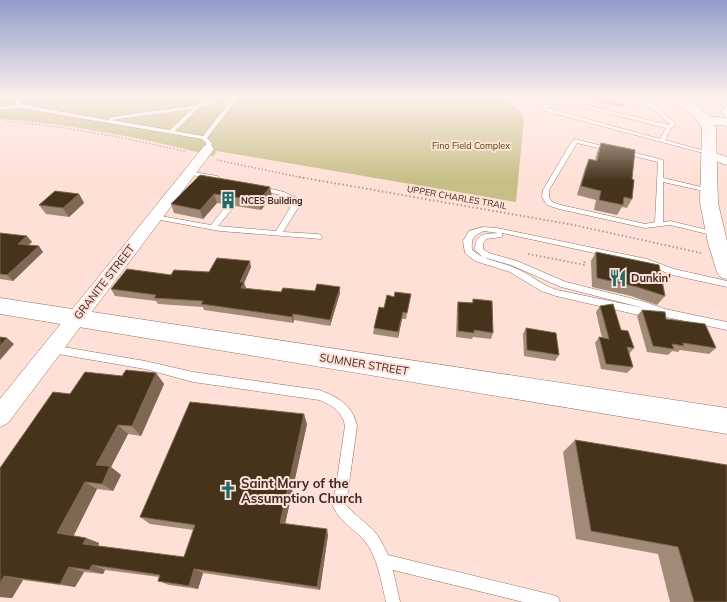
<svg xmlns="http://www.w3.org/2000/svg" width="727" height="602" font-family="Mulish,sans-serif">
<rect width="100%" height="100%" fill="#ffe0d6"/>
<path fill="#c6bf86" d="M0 97H503L522 113 524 118 516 202 217 151 213 156C143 138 72 124 0 119Z"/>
<polygon fill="#ab7b9e" points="567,97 601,97 625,104 623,107"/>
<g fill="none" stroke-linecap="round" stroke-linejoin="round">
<g stroke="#937166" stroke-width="1">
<g id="lane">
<polygon points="5,97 11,97 7,100 4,98"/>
<path d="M12 97H18L21 99 20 104 109 120 111 117 197 105C206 103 213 97 222 97L210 105 199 108 175 131 203 136 233 97H239L207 138 212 143 211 149 208 151 205 149 206 143 202 139 20 108 0 110V106L15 105 16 100ZM192 109 170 130 112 120Z"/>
<path d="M553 97 669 125V123L654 110 608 97H616L648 105 638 97H644L675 123V126L671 128 665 140 712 153 707 154 541 110V108ZM556 100 666 128 660 139 547 108Z"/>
<polygon points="727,105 727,118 725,117 721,111"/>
<polygon points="575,139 614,149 611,151 577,143 549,190 549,197 552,202 561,205 645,224 655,222 658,162 622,153 622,151 624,150 663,160 663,178 710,189 711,190 708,192 663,182 663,222 670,221 716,232 720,234 719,236 716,236 670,225 645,228 559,209 547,205 542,197 543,190 572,141"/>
<polygon points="189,171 217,176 220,178 217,180 187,174 186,173"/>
<polygon points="259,186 284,192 299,199 298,208 283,232 318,234 321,235 322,237 321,239 220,231 155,219 151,217 155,215 211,225 225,207 228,207 232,209 218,226 276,231 290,208 291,200 280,195 257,189 256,188"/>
<path d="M483 227 497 228 647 259 674 269 727 281V287L672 275 645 264 502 233V237L486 239 483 244V249L489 253 517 261 566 282 642 301 665 309 727 322V330L666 317 643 316 556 296 541 291 510 272 475 261 465 253 463 241 469 231ZM484 231 498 233C485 234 475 233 475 250L483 257 511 265 561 287 644 308 557 290C541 285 530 274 515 268 499 261 486 261 472 250 471 239 473 235 484 231Z"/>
<path d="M52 345 145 361 193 372 319 390C338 397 353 405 357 426L346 505C353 514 363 520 371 528 379 535 383 545 388 555L553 595 558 597 560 602H523L393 570 400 602H386C381 581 378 557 364 540 354 528 339 522 333 506L345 426C343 412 332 405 319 400L193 382 145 369 52 353 48 352 47 349 48 346Z"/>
</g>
</g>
<g stroke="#937166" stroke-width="1">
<g id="street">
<polygon points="208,145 212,146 214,149 212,152 8,423 0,427 0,399 204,146"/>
<polygon points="709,151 727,157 727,165 705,158 703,155 705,152"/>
</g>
</g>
<g stroke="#937166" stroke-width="1">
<g id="secondary">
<polygon points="705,116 727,118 727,126 700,123 698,120 700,117"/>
<polygon points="0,298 727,408 727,434 0,314"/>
</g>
</g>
<g stroke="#937166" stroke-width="1">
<polygon id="primary" points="669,97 684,97 694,103 708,115 716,128 718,203 727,241 727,279 720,277 717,272 708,243 700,203 702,128 695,117"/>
</g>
<g stroke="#b39a92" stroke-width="1.5" stroke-dasharray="1.5 2" stroke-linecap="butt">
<path d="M4 121C66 126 126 138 187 152"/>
<polyline points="217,160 304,178"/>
</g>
<g stroke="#b39a92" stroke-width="2" stroke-dasharray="1.5 2.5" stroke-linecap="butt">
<polyline points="299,177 574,225 701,253"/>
<polyline points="528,254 585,265 584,260"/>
</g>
<use href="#lane" fill="#fff" fill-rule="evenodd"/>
<use href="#street" fill="#fff" fill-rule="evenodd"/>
<use href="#secondary" fill="#fff" fill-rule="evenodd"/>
<use href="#primary" fill="#fff" fill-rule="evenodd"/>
</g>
<g fill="#a28a78">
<polygon points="601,143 632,179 632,199 627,208 622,207 617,215 594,210 596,200 577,195 585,168 589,159 595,160 597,152"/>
<polygon points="200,175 272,196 261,210 217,203 203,219 174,213 171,204"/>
<polygon points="79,194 84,203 69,217 46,214 39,205"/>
<polygon points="0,233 32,242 28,245 43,252 13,281 0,279"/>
<polygon points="596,252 665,296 657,305 631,296 592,287 591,261"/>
<polygon points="251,267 244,283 246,288 281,292 340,293 330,326 294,320 293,323 204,310 203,307 158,304 156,301 115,296 111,289 171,275 209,272"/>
<polygon points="411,294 406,319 402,319 398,338 373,334 374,328 384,308 394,297"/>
<polygon points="473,299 493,333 491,339 473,337 472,339 456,337 457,308 458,302 472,303"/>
<polygon points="600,306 621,330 634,348 629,354 633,367 627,373 601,369 595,343 599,337 602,338 596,312"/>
<polygon points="642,310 666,319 716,348 709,354 680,350 678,352 672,351 668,355 647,352 637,316"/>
<polygon points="526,328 559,355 555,361 524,356 523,334"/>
<polygon points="156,373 164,384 141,436 128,434 111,467 121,475 113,491 97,489 73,536 86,538 99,543 98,546 184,557 194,530 150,524 140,517 307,424 285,524 328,535 320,590 203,573 198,589 169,585 158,581 159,577 105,570 103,574 84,572 75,587 23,580 12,598 0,597 0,468 70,394 122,376"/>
<polygon points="575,440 727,465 727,602 670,602 658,554 576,539 563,452"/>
</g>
<g fill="#7e6753">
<polygon points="270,187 272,196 261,210 259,201"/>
<polygon points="79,194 84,203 69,217 63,208"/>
<polygon points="214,194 217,203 203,219 200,210"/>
<polygon points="27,236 32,242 23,249 18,244"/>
<polygon points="39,246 43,252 13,281 7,275"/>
<polygon points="250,261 251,267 244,283 246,288 243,294 240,282"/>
<polygon points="340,287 340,293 330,326 330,320"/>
<polygon points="403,312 402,319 398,338 398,332"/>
<polygon points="293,314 294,320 293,323 292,317"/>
<polygon points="7,338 14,344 0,360 0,346"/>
<polygon points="156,373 164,384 141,436 132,426"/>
<polygon points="304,414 307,424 284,529 280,523"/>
<polygon points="118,425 128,434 111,467 121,475 113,491 102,484 96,465"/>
<polygon points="85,482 97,489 72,539 57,533"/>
<polygon points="327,529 328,535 320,590 317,587"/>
<polygon points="86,538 99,543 97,549 83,544"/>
<polygon points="92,565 105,570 103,574 89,570"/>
<polygon points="69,567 84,572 75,587 60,584"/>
<polygon points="194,569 203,573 198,589 189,586"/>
<polygon points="4,576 23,580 12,598 0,597 0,583"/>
</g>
<g fill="#46331b" stroke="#7e6753">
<polygon points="601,143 635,150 632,179 634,180 632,199 624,197 623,205 599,200 601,191 581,186 589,159 597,161"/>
<polygon points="200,175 270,187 259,201 214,194 200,210 171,204"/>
<polygon points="55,191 79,194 63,208 39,205"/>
<polygon points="0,233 27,236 18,244 39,246 7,275 0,274"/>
<polygon points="596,252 659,265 665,296 637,287 597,278"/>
<polygon points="217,258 250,261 240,282 244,282 241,288 281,292 283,288 315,291 317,284 340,287 330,320 293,314 292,317 201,304 203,301 154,298 156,295 111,289 127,269 171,275 174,270 209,272"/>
<polygon points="395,292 411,294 407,313 403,312 398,332 374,328 379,307 384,308 387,295 394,297"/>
<polygon points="473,299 492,301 493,333 474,330 474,333 458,331 458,302 473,303"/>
<polygon points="613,304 621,330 628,331 634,348 627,347 633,367 606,364 599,337 609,339 600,306"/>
<polygon points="642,310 665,312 666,319 705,324 716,348 683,343 684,346 672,344 674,349 653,346"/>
<polygon points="526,328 556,333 559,355 527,350"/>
<polygon points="0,337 7,338 0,346"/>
<polygon points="126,370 156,373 132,426 118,425 96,465 110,466 102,484 85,482 57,533 86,538 83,544 184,557 195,525 140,517 190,402 304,414 280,523 327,529 317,587 194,569 189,586 158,581 160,575 92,565 89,570 69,567 60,584 4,576 0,583 0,468 53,392 70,394 85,372 122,376"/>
<polygon points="575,440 727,465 727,602 694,602 678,547 591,531"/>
</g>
<linearGradient id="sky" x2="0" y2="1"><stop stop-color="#8f9dca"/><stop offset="0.54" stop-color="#fff1ed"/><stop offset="1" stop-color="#fff1ed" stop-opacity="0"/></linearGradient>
<rect width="727" height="181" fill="url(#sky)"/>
<defs>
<g id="building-bare" transform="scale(1.38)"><path d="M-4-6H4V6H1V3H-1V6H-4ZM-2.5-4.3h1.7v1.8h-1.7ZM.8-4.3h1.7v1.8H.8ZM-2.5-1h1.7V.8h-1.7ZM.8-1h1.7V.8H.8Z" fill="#1f6b6b" stroke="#ffe0d6" stroke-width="2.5" paint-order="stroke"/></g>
<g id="restaurant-bare" transform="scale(1.38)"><path d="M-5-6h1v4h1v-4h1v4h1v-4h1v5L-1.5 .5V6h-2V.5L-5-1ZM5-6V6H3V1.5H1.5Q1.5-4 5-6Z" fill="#1f6b6b" stroke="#ffe0d6" stroke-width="2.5" paint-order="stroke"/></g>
<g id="church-bare" transform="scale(1.38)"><path d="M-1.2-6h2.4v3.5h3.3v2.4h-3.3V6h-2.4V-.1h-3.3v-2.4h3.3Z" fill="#1f6b6b" stroke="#ffe0d6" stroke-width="2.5" paint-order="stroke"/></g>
</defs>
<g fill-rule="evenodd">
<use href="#building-bare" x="228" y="200"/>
<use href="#restaurant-bare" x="618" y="278"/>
<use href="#church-bare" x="228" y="490"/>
</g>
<g text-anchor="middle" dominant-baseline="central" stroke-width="4" stroke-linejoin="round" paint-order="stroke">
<g font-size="9" fill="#534a00" stroke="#ffe0d6">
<text x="471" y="145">Fino Field Complex</text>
</g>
<g font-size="9" fill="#3b2c27" stroke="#ffe0d6">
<text transform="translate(457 197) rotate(10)">UPPER CHARLES TRAIL</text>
</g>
<g font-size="9" font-weight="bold" fill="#3b2c27" stroke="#ffe0d6" text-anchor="start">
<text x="241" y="200">NCES Building</text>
</g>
<g font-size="11" font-weight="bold" fill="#3b2c27" stroke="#ffe0d6" text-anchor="start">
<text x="631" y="278">Dunkin'</text>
</g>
<g font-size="11" fill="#3b2c27" stroke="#ffe0d6">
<text transform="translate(104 282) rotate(-52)">GRANITE STREET</text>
<text transform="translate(364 364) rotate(9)">SUMNER STREET</text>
</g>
<g font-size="13" font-weight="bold" fill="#3b2c27" stroke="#ffe0d6" text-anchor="start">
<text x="241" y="483">Saint Mary of the<tspan x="241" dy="15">Assumption Church</tspan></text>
</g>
</g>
</svg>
